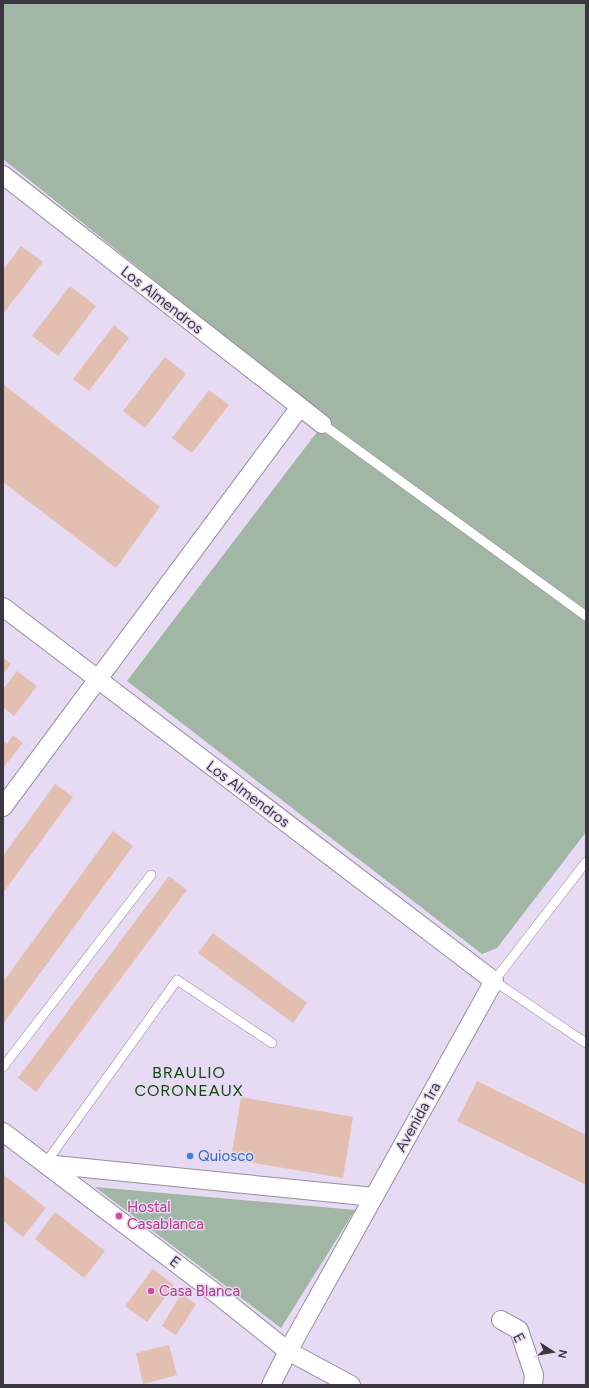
<svg xmlns="http://www.w3.org/2000/svg" width="589" height="1388" font-family="Figtree,sans-serif">
<rect width="100%" height="100%" fill="#e6dbf2"/>
<g fill="#a1b6a4">
<polygon points="3,3 586,3 586,832 497,948 482,954 127,681 327,419 3,159"/>
<polygon points="95,1187 355,1210 281,1328"/>
</g>
<g fill="#e3bfb1">
<polygon points="21,246 43,262 3,314 3,270"/>
<polygon points="70,286 96,306 58,356 32,336"/>
<polygon points="114,325 129,338 89,391 73,379"/>
<polygon points="165,357 186,374 145,428 123,411"/>
<polygon points="3,384 160,507 116,568 3,482"/>
<polygon points="209,390 229,405 192,453 172,438"/>
<polygon points="3,657 11,664 3,674"/>
<polygon points="17,671 37,686 14,716 3,707 3,689"/>
<polygon points="13,735 23,743 3,768 3,741 7,744"/>
<polygon points="55,784 73,797 3,893 3,856"/>
<polygon points="113,831 133,846 3,1024 3,982"/>
<polygon points="169,876 187,890 36,1092 18,1078"/>
<polygon points="213,933 307,1003 293,1023 198,953"/>
<polygon points="477,1081 586,1135 586,1185 457,1121"/>
<polygon points="241,1097 353,1117 343,1178 231,1159"/>
<polygon points="3,1174 46,1208 23,1237 3,1221"/>
<polygon points="55,1212 105,1251 84,1278 35,1239"/>
<polygon points="153,1269 174,1285 147,1322 125,1306"/>
<polygon points="181,1294 196,1304 176,1335 162,1326"/>
<polygon points="169,1345 177,1375 143,1384 136,1353"/>
</g>
<g fill="none" stroke-linecap="round" stroke-linejoin="round">
<g stroke="#978ca1" stroke-width="10">
<g id="service">
<polyline points="322,424 586,616"/>
<polyline points="586,862 494,981 586,1043"/>
<polyline points="3,1067 151,875"/>
<polyline points="45,1164 177,980 272,1043"/>
</g>
</g>
<g stroke="#978ca1" stroke-width="20">
<g id="minor">
<polyline points="3,175 322,424"/>
<polyline points="3,607 494,981 288,1351 271,1385"/>
<polyline points="3,807 300,407"/>
<polyline points="3,1132 214,1292 288,1351 351,1385"/>
<polyline points="45,1164 374,1197"/>
<polyline points="501,1320 519,1330 534,1375 533,1385"/>
</g>
</g>
<use href="#service" stroke="#fff" stroke-width="9"/>
<use href="#minor" stroke="#fff" stroke-width="18"/>
</g>
<circle fill="#3f7fe0" stroke="#e6dbf2" stroke-width="1.5" cx="190" cy="1156" r="4"/>
<g fill="#d1479c" stroke="#e6dbf2" stroke-width="1.5">
<circle cx="119" cy="1216" r="4"/>
<circle cx="151" cy="1291" r="4"/>
</g>
<g text-anchor="middle" dominant-baseline="central" stroke-width="3" stroke-linejoin="round" paint-order="stroke">
<g font-size="15" fill="#3b3740" stroke="#e6dbf2">
<text transform="translate(162 300) rotate(38)">Los Almendros</text>
<text transform="translate(248 794) rotate(37)">Los Almendros</text>
<text transform="translate(418 1117) rotate(-61)">Avenida 1ra</text>
<text transform="translate(175 1262) rotate(37)">E</text>
<text transform="translate(519 1338) rotate(63)">E</text>
</g>
<g font-size="15" fill="#366cbe" stroke="#e6dbf2" text-anchor="start">
<text x="198" y="1156">Quiosco</text>
</g>
<g font-size="15" fill="#b23c85" stroke="#e6dbf2" text-anchor="start">
<text x="127" y="1207">Hostal<tspan x="127" dy="17">Casablanca</tspan></text>
<text x="159" y="1291">Casa Blanca</text>
</g>
<g font-size="16" letter-spacing="1" fill="#104712" stroke="#e6dbf2">
<text x="189" y="1072">BRAULIO<tspan x="189" dy="18">CORONEAUX</tspan></text>
</g>
</g>
<rect width="589" height="1388" fill="none" stroke="#3b3740" stroke-width="8"/>
<g transform="translate(553 1352) rotate(102)" stroke="#e6dbf2" stroke-width="3" paint-order="stroke">
<path d="M0-3L7 15L0 10L-7 15Z" fill="#3b3740"/>
<text y="-6" font-size="11" font-weight="bold" text-anchor="middle" fill="#3b3740">N</text>
</g>
</svg>
